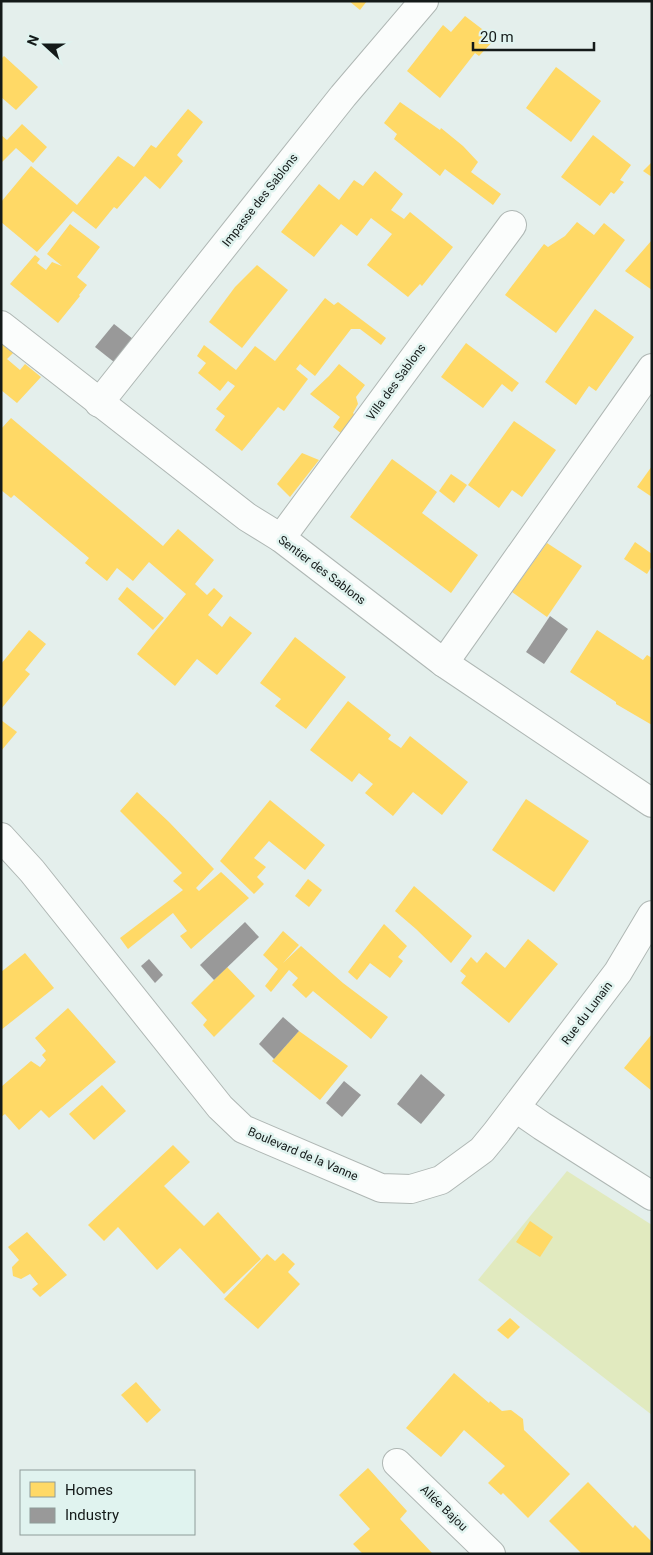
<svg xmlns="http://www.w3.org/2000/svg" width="653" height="1555" font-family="Roboto,sans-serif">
<rect width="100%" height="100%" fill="#e4efec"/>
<polygon fill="#e1eabf" points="567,1171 652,1225 652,1415 478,1280"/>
<g fill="#ffd966">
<polygon points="349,1 367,1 360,10"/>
<polygon points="465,16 495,39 479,56 475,53 440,98 407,71 443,25 451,32"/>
<polygon points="4,56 38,87 16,110 1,97 1,59"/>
<polygon points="556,67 601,101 571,142 526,108"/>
<polygon points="400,102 440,130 441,128 463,146 478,162 471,172 501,194 493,205 445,169 440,176 394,139 397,134 384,123"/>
<polygon points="188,109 203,122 177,155 183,161 160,189 145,176 117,209 114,207 96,229 73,211 37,252 1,222 1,202 31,166 77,205 118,156 134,167 151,145 156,148"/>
<polygon points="22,124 47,147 33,163 16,148 1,163 1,135 7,140"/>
<polygon points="593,135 631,165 620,180 624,182 614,194 611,192 600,206 561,177"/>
<polygon points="652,162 652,177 643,171"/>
<polygon points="375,171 403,194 391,210 404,219 410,212 453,247 422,286 420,284 408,297 367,265 392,234 371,218 357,236 341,224 314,257 281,232 319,184 339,200 354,180 363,186"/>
<polygon points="577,222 594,235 604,223 625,240 556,333 505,295 544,244 548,247 565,236"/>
<polygon points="70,224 100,247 77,277 87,285 79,295 80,296 58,323 10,284 35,255 40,259 37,263 46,270 52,262 62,266 47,254"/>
<polygon points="652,240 652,290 625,271"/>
<polygon points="257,265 288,290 242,348 209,322 235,287"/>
<polygon points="325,298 334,305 338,302 386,338 381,345 360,329 351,329 315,376 300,364 296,369 308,379 284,411 278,407 242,451 215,430 225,416 216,409 235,386 228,381 220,391 198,373 206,363 197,356 204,345 236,370 255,346 275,361"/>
<polygon points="595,309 634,337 596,391 589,386 576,405 545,382"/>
<polygon points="1,335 18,348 7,359 20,370 25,364 41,377 17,403 1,390"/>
<polygon points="466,343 519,383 512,392 502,384 483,408 441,377"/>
<polygon points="339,364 365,385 356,397 358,404 353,413 355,415 342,434 333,427 340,417 310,394 329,376"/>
<polygon points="11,418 163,546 178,529 214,560 195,584 207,595 214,588 223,596 208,615 222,627 230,616 252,633 217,675 197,659 175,686 137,654 186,594 149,562 133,581 117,568 107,581 85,563 89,558 14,495 11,498 1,490 1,429"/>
<polygon points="514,421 556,450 522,497 512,490 499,508 468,485"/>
<polygon points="302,453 319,460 290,497 277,484"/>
<polygon points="392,459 437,492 422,513 478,555 451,593 350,517"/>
<polygon points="652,466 652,497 637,487"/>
<polygon points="451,474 467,485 454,503 439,491"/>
<polygon points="635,542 652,554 652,566 647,574 624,559"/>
<polygon points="547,543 582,566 547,617 512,592"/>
<polygon points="127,587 164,618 153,630 118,599"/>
<polygon points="29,630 46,644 25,670 30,674 1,709 1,664"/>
<polygon points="597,630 643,660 647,655 652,658 652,725 616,704 616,702 570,672"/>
<polygon points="295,637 346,677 306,729 275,706 281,699 260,683"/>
<polygon points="348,701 391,735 388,739 401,748 410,736 468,782 442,815 413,792 393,816 365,793 373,784 359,773 352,782 310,750"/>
<polygon points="1,720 17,732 1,751"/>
<polygon points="137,792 169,822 214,869 196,888 199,891 221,872 249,898 191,949 180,936 187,931 173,913 128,949 120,938 183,890 173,881 182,873 120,811"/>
<polygon points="526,799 589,841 554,892 492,850"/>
<polygon points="270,800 325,845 305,870 269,841 254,858 266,867 257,877 264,884 254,894 220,861"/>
<polygon points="308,879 322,890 309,907 295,896"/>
<polygon points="414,886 472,936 451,963 416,929 395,911"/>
<polygon points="384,924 407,946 398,957 403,961 390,978 370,963 357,980 348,972"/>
<polygon points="283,931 299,945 283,963 301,946 343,983 388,1017 371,1039 313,991 306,998 292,985 298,978 289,970 271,992 265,986 278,969 263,955"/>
<polygon points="528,939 558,964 509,1023 461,983 466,976 460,971 471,957 477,963 486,952 505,968"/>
<polygon points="25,953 54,988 1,1030 1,972"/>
<polygon points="227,967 255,996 214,1037 203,1025 207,1020 191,1003"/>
<polygon points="68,1008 116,1062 49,1118 41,1110 19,1130 5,1114 1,1117 1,1087 31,1061 40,1067 46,1060 42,1055 46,1051 35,1038"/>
<polygon points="299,1031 348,1066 320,1100 272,1061"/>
<polygon points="652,1034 652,1091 624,1068"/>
<polygon points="102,1085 126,1111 94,1140 69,1114"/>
<polygon points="173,1145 190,1162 164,1186 204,1226 218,1212 261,1259 224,1294 180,1248 157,1270 118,1227 104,1241 88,1225"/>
<polygon points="530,1221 553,1237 540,1257 516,1242"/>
<polygon points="27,1232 67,1275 40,1297 32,1289 38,1284 30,1274 21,1279 13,1276 12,1267 19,1260 8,1247"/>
<polygon points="283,1253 295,1264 288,1272 300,1284 258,1329 224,1299 267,1254 275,1261"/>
<polygon points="510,1318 520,1327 508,1339 497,1330"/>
<polygon points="454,1373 489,1403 490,1401 502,1411 511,1410 523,1419 524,1430 570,1474 528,1518 503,1493 501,1495 488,1483 505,1466 464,1430 441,1457 406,1428"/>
<polygon points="136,1382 161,1410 147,1423 121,1395"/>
<polygon points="368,1468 407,1511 400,1519 433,1554 363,1554 353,1544 370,1529 339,1495"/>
<polygon points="588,1482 633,1528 635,1525 652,1542 652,1554 582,1554 549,1521"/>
</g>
<g fill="#999">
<polygon points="114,324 133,339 114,362 95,347"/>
<polygon points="550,616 568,629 544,664 526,652"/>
<polygon points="245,922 259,937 214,980 200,965"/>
<polygon points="149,959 163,975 155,983 141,966"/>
<polygon points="283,1017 299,1031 274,1059 259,1044"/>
<polygon points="421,1074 445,1095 421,1124 397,1104"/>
<polygon points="344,1081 361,1095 342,1117 326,1103"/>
</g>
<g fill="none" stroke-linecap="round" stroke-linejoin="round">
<g stroke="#afb7b4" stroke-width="30">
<g id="minor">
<polyline points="1,325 247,517 281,538 444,663 652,803"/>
<polyline points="99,403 343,96 424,1"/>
<polyline points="281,538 512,225"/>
<polyline points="444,663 652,368"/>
<polyline points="1,837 32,871 220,1107 243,1129 381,1188 411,1189 441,1180 482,1150 496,1133 618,972 652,915"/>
<polyline points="516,1108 542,1126 652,1196"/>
<polyline points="397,1463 491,1554"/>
</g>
</g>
<use href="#minor" stroke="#fbfdfc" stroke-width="28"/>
</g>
<g text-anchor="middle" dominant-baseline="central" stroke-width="5" stroke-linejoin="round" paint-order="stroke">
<g font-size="12" fill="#141a19" stroke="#e0f3ef">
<text transform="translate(260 200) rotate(-52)">Impasse des Sablons</text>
<text transform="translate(396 382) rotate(-54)">Villa des Sablons</text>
<text transform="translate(322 570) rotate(37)">Sentier des Sablons</text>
<text transform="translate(587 1013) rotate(-53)">Rue du Lunain</text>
<text transform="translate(303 1154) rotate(23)">Boulevard de la Vanne</text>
<text transform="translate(444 1508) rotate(44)">Allée Bajou</text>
</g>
</g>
<rect width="653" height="1555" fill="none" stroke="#141a19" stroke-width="5"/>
<rect x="20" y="1470" width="175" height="65" fill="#e0f3ef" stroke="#8e9c99"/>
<rect x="30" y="1482" width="25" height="15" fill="#ffd966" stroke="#8e9c99"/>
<text x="65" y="1495" font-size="15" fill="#141a19">Homes</text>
<rect x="30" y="1508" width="25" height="15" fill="#999999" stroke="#8e9c99"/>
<text x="65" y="1520" font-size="15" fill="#141a19">Industry</text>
<g transform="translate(45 45) rotate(291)" stroke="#e0f3ef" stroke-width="4" paint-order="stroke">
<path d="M0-4L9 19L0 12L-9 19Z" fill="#141a19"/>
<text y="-8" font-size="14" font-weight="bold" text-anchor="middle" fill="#141a19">N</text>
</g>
<path d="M473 42v8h121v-8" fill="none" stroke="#141a19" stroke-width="2.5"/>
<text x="480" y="42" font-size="15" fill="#141a19" stroke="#e0f3ef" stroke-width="4" paint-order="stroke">20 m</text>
</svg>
